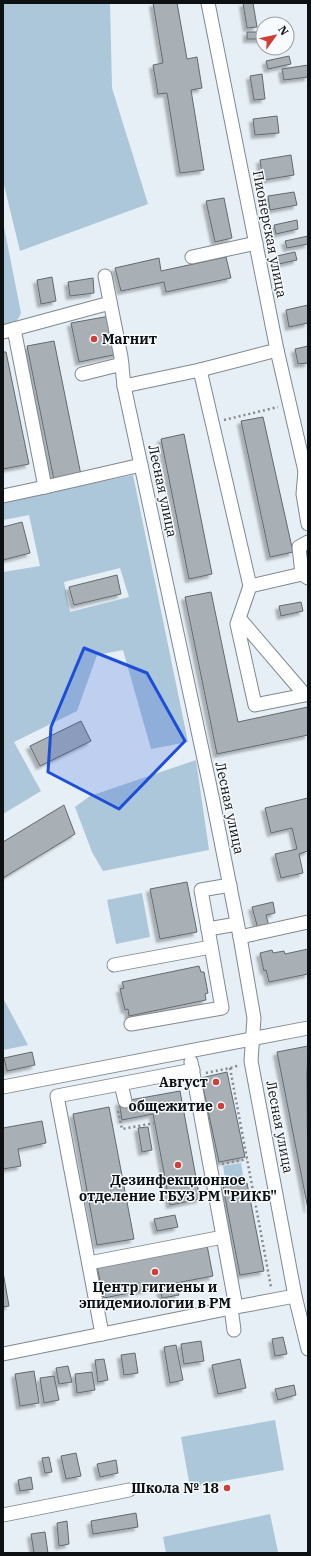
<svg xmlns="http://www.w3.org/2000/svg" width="311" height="1556" font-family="'IBM Plex Serif',serif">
<defs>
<filter id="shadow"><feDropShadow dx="-3.5" dy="3.5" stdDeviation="1" flood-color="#0004"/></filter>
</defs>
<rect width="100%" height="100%" fill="#e6eff5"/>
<g fill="#acc6da" fill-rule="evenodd">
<polygon points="3,3 110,3 112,88 148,204 20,251 4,185 3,185"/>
<path d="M3 222 21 313C18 322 13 324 3 326Z"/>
<path d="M133 475 188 742 151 749 123 650 97 655 77 711 14 742 41 791 3 814V572L40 566 29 515 3 520V502ZM120 568 129 597 70 612 64 582Z"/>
<polygon points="196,760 209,850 103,871 92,852 75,807 90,796"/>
<polygon points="142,893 150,937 116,944 107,900"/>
<polygon points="3,998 28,1045 3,1050"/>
<polygon points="241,1163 244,1181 226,1184 223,1166"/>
<polygon points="275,1420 284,1470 190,1487 181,1437"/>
<polygon points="270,1514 278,1552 166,1553 163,1537"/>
</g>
<g fill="#a8b0b6" stroke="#626a70" filter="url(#shadow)">
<polygon points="153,3 177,3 187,59 197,57 202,88 191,90 204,170 180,173 167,93 158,94 153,65 163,63"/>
<polygon points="243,3 253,3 257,27 247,28"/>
<rect x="247" y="32" width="16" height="7"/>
<polygon points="289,56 291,64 268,69 266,61"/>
<polygon points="308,65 308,77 284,80 282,69"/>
<polygon points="262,74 265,99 254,100 250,76"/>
<polygon points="277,116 279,133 255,135 253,119"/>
<polygon points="291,155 294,175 263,180 260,160"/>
<polygon points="294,192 297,205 270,210 268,196"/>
<polygon points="224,198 232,238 215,242 206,201"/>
<polygon points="297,220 298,229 276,234 274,225"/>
<polygon points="308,236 308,244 287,248 285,241"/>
<polygon points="295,252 297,260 279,264 277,256"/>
<polygon points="226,257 231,278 166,292 164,282 121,291 115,268 159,258 161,271"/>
<polygon points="52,277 56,301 41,304 37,280"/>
<polygon points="93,278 94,293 70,296 68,282"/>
<polygon points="308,305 308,323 289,327 286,310"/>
<polygon points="110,316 118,354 79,362 71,323"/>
<polygon points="54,341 81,475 54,480 27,346"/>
<polygon points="308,346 308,363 298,364 295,349"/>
<polygon points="3,352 6,352 29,464 3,469"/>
<polygon points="263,417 293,552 270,557 241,421"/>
<polygon points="184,434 212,574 189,579 161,439"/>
<polygon points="22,522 30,553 3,560 3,527"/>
<polygon points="117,575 121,594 74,605 69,587"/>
<polygon points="211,592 238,722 308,707 308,735 217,754 185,597"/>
<polygon points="301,602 303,611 281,616 279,606"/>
<polygon points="81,721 91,741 40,766 30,746"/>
<polygon points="308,798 308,851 299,854 303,873 281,878 275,854 297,849 292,828 271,833 265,808"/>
<polygon points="64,805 75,834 3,878 3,842"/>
<polygon points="187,882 197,932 160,939 150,889"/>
<polygon points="273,902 275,913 266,915 269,926 258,929 252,907"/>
<polygon points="308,949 308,974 269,982 266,970 264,971 260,953 272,950 273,953 284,951 285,954"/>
<polygon points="199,966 201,972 204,972 208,993 205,994 206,1000 129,1016 128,1009 125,1010 120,989 124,988 122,982"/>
<polygon points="308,1046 307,1075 308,1209 277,1052"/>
<polygon points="32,1052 35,1065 7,1071 4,1058"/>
<polygon points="227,1072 245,1157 219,1162 201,1078"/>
<polygon points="180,1091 200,1199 170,1205 153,1114 122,1120 119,1102"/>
<polygon points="109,1107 134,1239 97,1245 73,1114"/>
<polygon points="42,1121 46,1143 18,1149 21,1166 3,1169 3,1128"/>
<polygon points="148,1127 152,1150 142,1152 138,1128"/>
<polygon points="247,1183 264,1271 240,1275 223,1187"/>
<polygon points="175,1215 178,1227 157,1231 154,1219"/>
<polygon points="207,1245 213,1276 176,1283 179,1295 162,1298 160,1287 104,1298 97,1267"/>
<polygon points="3,1272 9,1306 3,1307"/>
<polygon points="283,1337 287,1354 275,1356 272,1339"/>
<polygon points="201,1341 204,1361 184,1364 181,1344"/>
<polygon points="176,1345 183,1380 170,1383 164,1347"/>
<polygon points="135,1353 138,1373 124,1375 121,1355"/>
<polygon points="104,1359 108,1380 98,1382 95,1360"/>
<polygon points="240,1359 246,1388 218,1394 212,1365"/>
<polygon points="68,1366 72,1382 59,1384 56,1368"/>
<polygon points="34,1371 39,1403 20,1406 15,1374"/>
<polygon points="92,1372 95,1390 77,1393 75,1374"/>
<polygon points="54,1376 59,1400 44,1403 40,1378"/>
<polygon points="294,1385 296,1395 278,1400 275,1389"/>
<polygon points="76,1453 81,1476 66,1479 61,1456"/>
<polygon points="49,1457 52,1472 45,1473 42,1458"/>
<polygon points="116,1460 118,1473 100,1477 97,1464"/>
<polygon points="31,1477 33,1489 20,1491 18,1480"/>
<polygon points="136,1513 138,1527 93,1534 91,1521"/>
<polygon points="67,1521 69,1544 59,1546 57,1523"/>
<polygon points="45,1532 48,1553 34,1553 31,1534"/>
</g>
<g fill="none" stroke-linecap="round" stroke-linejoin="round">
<g stroke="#80888d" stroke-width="15">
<g id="minor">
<polyline points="208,3 277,350 305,471"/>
<polyline points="192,257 256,243"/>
<polyline points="105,276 121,357 124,386 212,796 240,937 254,1018 251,1061 295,1296 308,1349"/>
<polyline points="14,329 45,487 141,465"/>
<polyline points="3,332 110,303"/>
<polyline points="200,370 277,350"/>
<polyline points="82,374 122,364"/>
<polyline points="124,386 200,370 250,586 302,574"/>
<polyline points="308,470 305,471 303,494 308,524"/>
<polyline points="3,496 45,487"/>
<polyline points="308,542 299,547 302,574 308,578"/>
<polyline points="239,618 305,695 255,705 237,624 250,586"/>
<polyline points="208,929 201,890 230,885"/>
<polyline points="240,937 308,922"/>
<polyline points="114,965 211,947"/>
<polyline points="131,1024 222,1008 208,929 237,924"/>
<polyline points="191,1062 236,1307"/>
<polyline points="121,1084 125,1101"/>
<polyline points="3,1087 308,1028"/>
<polyline points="89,1263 223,1237"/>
<polyline points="231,1308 234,1330"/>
<polyline points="102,1334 57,1096 193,1070"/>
<polyline points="3,1354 236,1307 295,1296"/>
<polyline points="3,1515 129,1490"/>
</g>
</g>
<g stroke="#838a8e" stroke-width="2.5" stroke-dasharray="2 3" stroke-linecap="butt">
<polyline points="224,420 278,407"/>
<polyline points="230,1068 271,1287"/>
<polyline points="206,1073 235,1067 239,1064"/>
<polyline points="118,1111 122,1129 155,1123"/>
<polyline points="222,1164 247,1159"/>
</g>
<use href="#minor" stroke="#fff" stroke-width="13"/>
</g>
<path fill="#1d4ed8" fill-opacity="0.2" stroke="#1d4ed8" stroke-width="3" stroke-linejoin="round" d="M84 648 147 673 185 741 119 809 48 772 51 727Z"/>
<g fill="#cd3f37" stroke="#f8fbfe" stroke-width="1.5">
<circle cx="94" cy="339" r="4"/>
<circle cx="216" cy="1082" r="4"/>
<circle cx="221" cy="1106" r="4"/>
<circle cx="178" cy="1165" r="4"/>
<circle cx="155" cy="1272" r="4"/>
<circle cx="227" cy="1488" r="4"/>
</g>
<g text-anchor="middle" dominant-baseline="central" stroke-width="3" stroke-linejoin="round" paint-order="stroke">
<g font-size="14" fill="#0e1113" stroke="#f8fbfe">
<text transform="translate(270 234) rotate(79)">Пионерская улица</text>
<text transform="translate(163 491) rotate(78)">Лесная улица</text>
<text transform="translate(230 808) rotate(78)">Лесная улица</text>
<text transform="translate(280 1127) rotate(79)">Лесная улица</text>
</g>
<g font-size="14" font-weight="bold" fill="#0e1113" stroke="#f8fbfe" text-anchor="end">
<text x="102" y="339" text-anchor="start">Магнит</text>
<text x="208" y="1082">Август</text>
<text x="213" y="1106">общежитие</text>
<text x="178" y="1180" text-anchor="middle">Дезинфекционное<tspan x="178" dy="16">отделение ГБУЗ РМ "РИКБ"</tspan></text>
<text x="155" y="1287" text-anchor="middle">Центр гигиены и<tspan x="155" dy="16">эпидемиологии в РМ</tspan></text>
<text x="219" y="1488">Школа № 18</text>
</g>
</g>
<rect width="311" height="1556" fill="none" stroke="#0e1113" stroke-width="8"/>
<g transform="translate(275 36) rotate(57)"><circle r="19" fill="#f8fbfe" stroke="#9a9da0"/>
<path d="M0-3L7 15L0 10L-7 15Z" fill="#cd3f37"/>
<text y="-6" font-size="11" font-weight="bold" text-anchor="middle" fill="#0e1113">N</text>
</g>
</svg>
